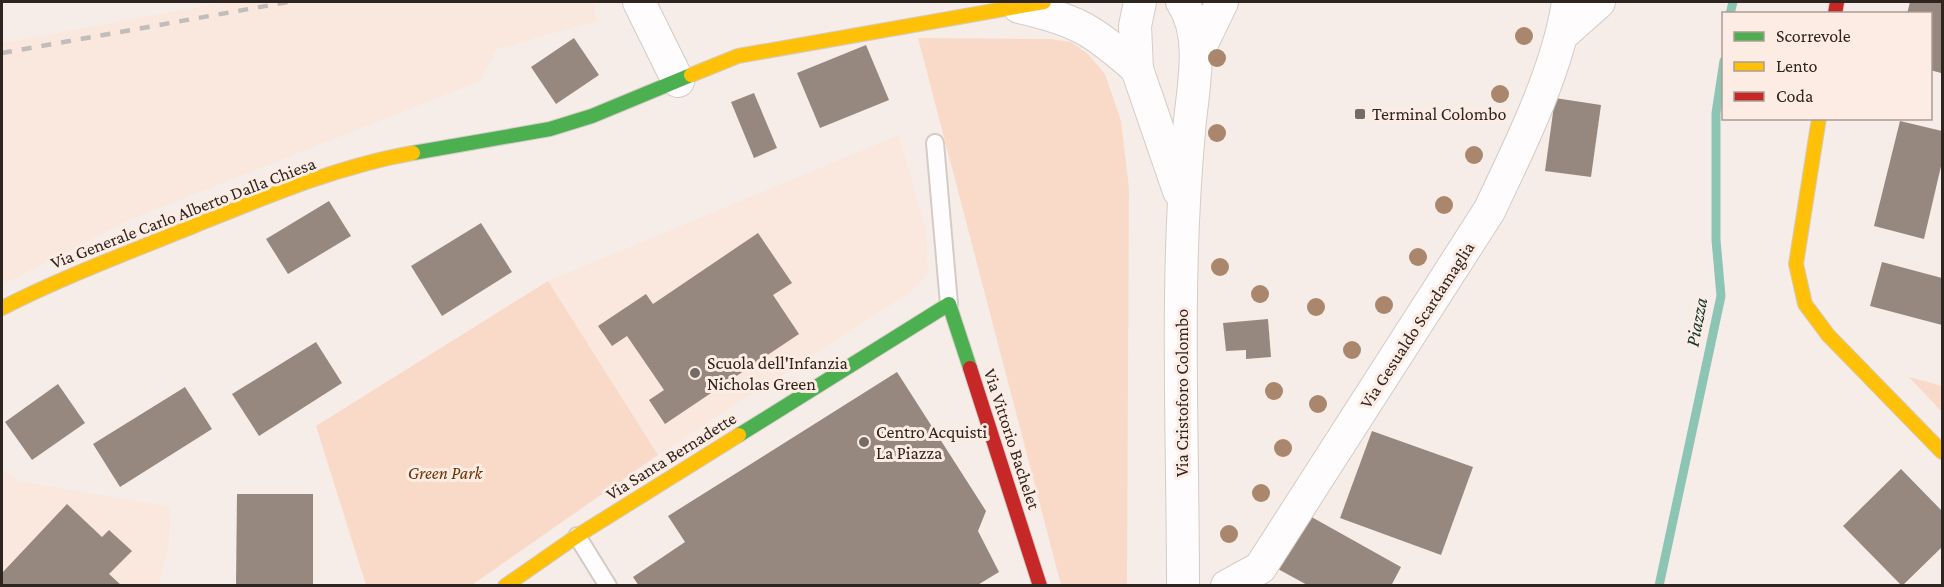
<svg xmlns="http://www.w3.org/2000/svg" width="1944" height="587" font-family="'Crimson Pro',serif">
<rect width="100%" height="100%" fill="#f6ede9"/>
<g fill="#fae7dd">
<polygon points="227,2 593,2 597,21 497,49 480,81 129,220 2,285 2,43"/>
<polygon points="899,135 926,230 928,273 912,291 658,455 548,281"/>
<polygon points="2,470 18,481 170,507 169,543 159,585 2,585"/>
</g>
<g fill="#f9dac8">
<polygon points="918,38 1050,39 1071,42 1088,54 1105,74 1121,121 1129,188 1127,585 1061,585"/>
<polygon points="548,281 658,455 472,585 366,585 316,426"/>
<polygon points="1909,377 1942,386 1942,412"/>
</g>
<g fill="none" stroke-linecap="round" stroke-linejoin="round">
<g stroke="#8cc5b4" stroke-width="9">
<polyline points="1730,14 1733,2"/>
<polyline points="1659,586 1721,296 1716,240 1716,113 1724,61"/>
</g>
</g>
<g fill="#97887f">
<polygon points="1910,2 1942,2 1941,73 1930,70 1930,14 1907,14"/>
<polygon points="574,38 599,75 556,104 531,67"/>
<polygon points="866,45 889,100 820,128 797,73"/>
<polygon points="754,93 777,148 754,158 731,102"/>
<polygon points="1555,98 1601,105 1591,177 1545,171"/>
<polygon points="1900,121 1942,131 1942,162 1924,239 1874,226"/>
<polygon points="329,201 351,236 288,274 266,239"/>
<polygon points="481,223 512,272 442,316 411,266"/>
<polygon points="758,233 792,283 773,295 799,334 665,424 649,400 664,390 627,336 612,346 598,326 646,294 653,304"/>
<polygon points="1882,262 1942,278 1942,325 1870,306"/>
<polygon points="1268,319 1271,357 1246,359 1246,350 1226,351 1223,323"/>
<polygon points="316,342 342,383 259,436 232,394"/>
<polygon points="897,372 986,511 978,531 999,572 976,586 639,586 633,577 685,542 668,516"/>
<polygon points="58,384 85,423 32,460 5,422"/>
<polygon points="185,387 212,429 120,487 93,444"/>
<polygon points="1372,431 1473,467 1441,555 1340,518"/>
<polygon points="1901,469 1942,511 1942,547 1902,586 1843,526"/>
<polygon points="237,494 313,494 313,586 236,586"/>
<polygon points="67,504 102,537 109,530 132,551 109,574 122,586 2,586 2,573"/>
<polygon points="1308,515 1401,567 1391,586 1309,586 1278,569"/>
</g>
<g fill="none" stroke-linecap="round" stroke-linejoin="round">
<g stroke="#d4cbc7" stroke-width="20">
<g id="lane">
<polyline points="935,143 949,304"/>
<polyline points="577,536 608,586"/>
</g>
</g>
<g stroke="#d4cbc7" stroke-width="34">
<g id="street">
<polyline points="639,2 678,81"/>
<polyline points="1140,2 1135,26 1137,69 1179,191"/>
<path d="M1182 2C1206 37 1192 91 1189 131 1175 281 1183 434 1183 586"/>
<path d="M1019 7C1077 20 1093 30 1137 69"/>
<polyline points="1563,34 1599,2"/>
<polyline points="1196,56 1222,2"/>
<path d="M1227 586 1260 568 1489 211C1519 148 1558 70 1568 2"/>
</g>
</g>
<g stroke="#d4cbc7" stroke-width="16">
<g id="fast">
<polyline points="413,153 550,129 592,116 691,75"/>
<polyline points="739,435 949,304 970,368"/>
</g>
</g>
<g stroke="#d4cbc7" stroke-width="16">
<g id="slow">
<polyline points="691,75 738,56 1044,2"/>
<polyline points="1819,118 1796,264 1805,304 1828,335 1942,452"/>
<path d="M2 308C65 276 130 252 196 225 266 197 338 166 413 153"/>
<polyline points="505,586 577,536 739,435"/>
</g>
</g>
<g stroke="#d4cbc7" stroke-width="16">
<g id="jam">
<polyline points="1835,14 1837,2"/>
<polyline points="970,368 1040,586"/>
</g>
</g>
<use href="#lane" stroke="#fefcfc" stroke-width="16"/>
<use href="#street" stroke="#fefcfc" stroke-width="32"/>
<use href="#fast" stroke="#4caf50" stroke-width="14"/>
<use href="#slow" stroke="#ffc107" stroke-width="14"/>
<use href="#jam" stroke="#c62828" stroke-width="14"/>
<polyline stroke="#c0bdbb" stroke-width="4.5" stroke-dasharray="10 10" stroke-linecap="butt" points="2,53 288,2"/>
</g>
<g fill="#aa876c">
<circle cx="1524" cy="36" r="9"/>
<circle cx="1217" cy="58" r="9"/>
<circle cx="1500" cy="94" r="9"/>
<circle cx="1217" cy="133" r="9"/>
<circle cx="1474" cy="155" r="9"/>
<circle cx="1444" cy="205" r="9"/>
<circle cx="1418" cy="257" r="9"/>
<circle cx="1220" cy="267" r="9"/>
<circle cx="1260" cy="294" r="9"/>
<circle cx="1384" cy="305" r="9"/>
<circle cx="1316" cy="307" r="9"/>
<circle cx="1352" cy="350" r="9"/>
<circle cx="1274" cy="391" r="9"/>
<circle cx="1318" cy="404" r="9"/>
<circle cx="1283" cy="448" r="9"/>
<circle cx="1261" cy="493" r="9"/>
<circle cx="1229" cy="534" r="9"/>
</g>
<g fill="#756b66" stroke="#fcece3" stroke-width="2">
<rect x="1354" y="108" width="12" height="12" rx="3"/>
<circle cx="695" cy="373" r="6"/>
<circle cx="864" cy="442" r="6"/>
</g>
<g text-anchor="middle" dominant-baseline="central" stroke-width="6" stroke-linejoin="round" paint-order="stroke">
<g font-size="18" fill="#2f2520" stroke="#fcece3" text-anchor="start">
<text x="1372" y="114">Terminal Colombo</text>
<text x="707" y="363">Scuola dell'Infanzia<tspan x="707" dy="21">Nicholas Green</tspan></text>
<text x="876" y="432">Centro Acquisti<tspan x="876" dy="21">La Piazza</tspan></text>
</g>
<g font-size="18" fill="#2f2520" stroke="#fcece3">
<text transform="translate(183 213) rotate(-21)">Via Generale Carlo Alberto Dalla Chiesa</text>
<text transform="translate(1417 325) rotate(-57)">Via Gesualdo Scardamaglia</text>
<text transform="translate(1182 393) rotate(-90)">Via Cristoforo Colombo</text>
<text transform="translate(1012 439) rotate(72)">Via Vittorio Bachelet</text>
<text transform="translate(671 456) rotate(-32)">Via Santa Bernadette</text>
</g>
<g font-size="18" font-style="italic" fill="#6b3305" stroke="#fcece3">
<text x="445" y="473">Green Park</text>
</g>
<g font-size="20" font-style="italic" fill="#0d362d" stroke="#fcece3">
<text transform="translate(1696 322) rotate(-79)">Piazza</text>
</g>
</g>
<rect width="1944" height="587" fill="none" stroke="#2f2520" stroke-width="6"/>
<rect x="1722" y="12" width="210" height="108" fill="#fcece3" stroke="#aa9c95" stroke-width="1.5"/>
<rect x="1734" y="32" width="30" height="9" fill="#4caf50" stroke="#aa9c95" stroke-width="1.5"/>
<text x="1776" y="42" font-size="18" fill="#2f2520">Scorrevole</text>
<rect x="1734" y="62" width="30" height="9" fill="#ffc107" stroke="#aa9c95" stroke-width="1.5"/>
<text x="1776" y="72" font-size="18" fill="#2f2520">Lento</text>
<rect x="1734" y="92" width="30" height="9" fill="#c62828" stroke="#aa9c95" stroke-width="1.5"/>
<text x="1776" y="102" font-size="18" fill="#2f2520">Coda</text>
</svg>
